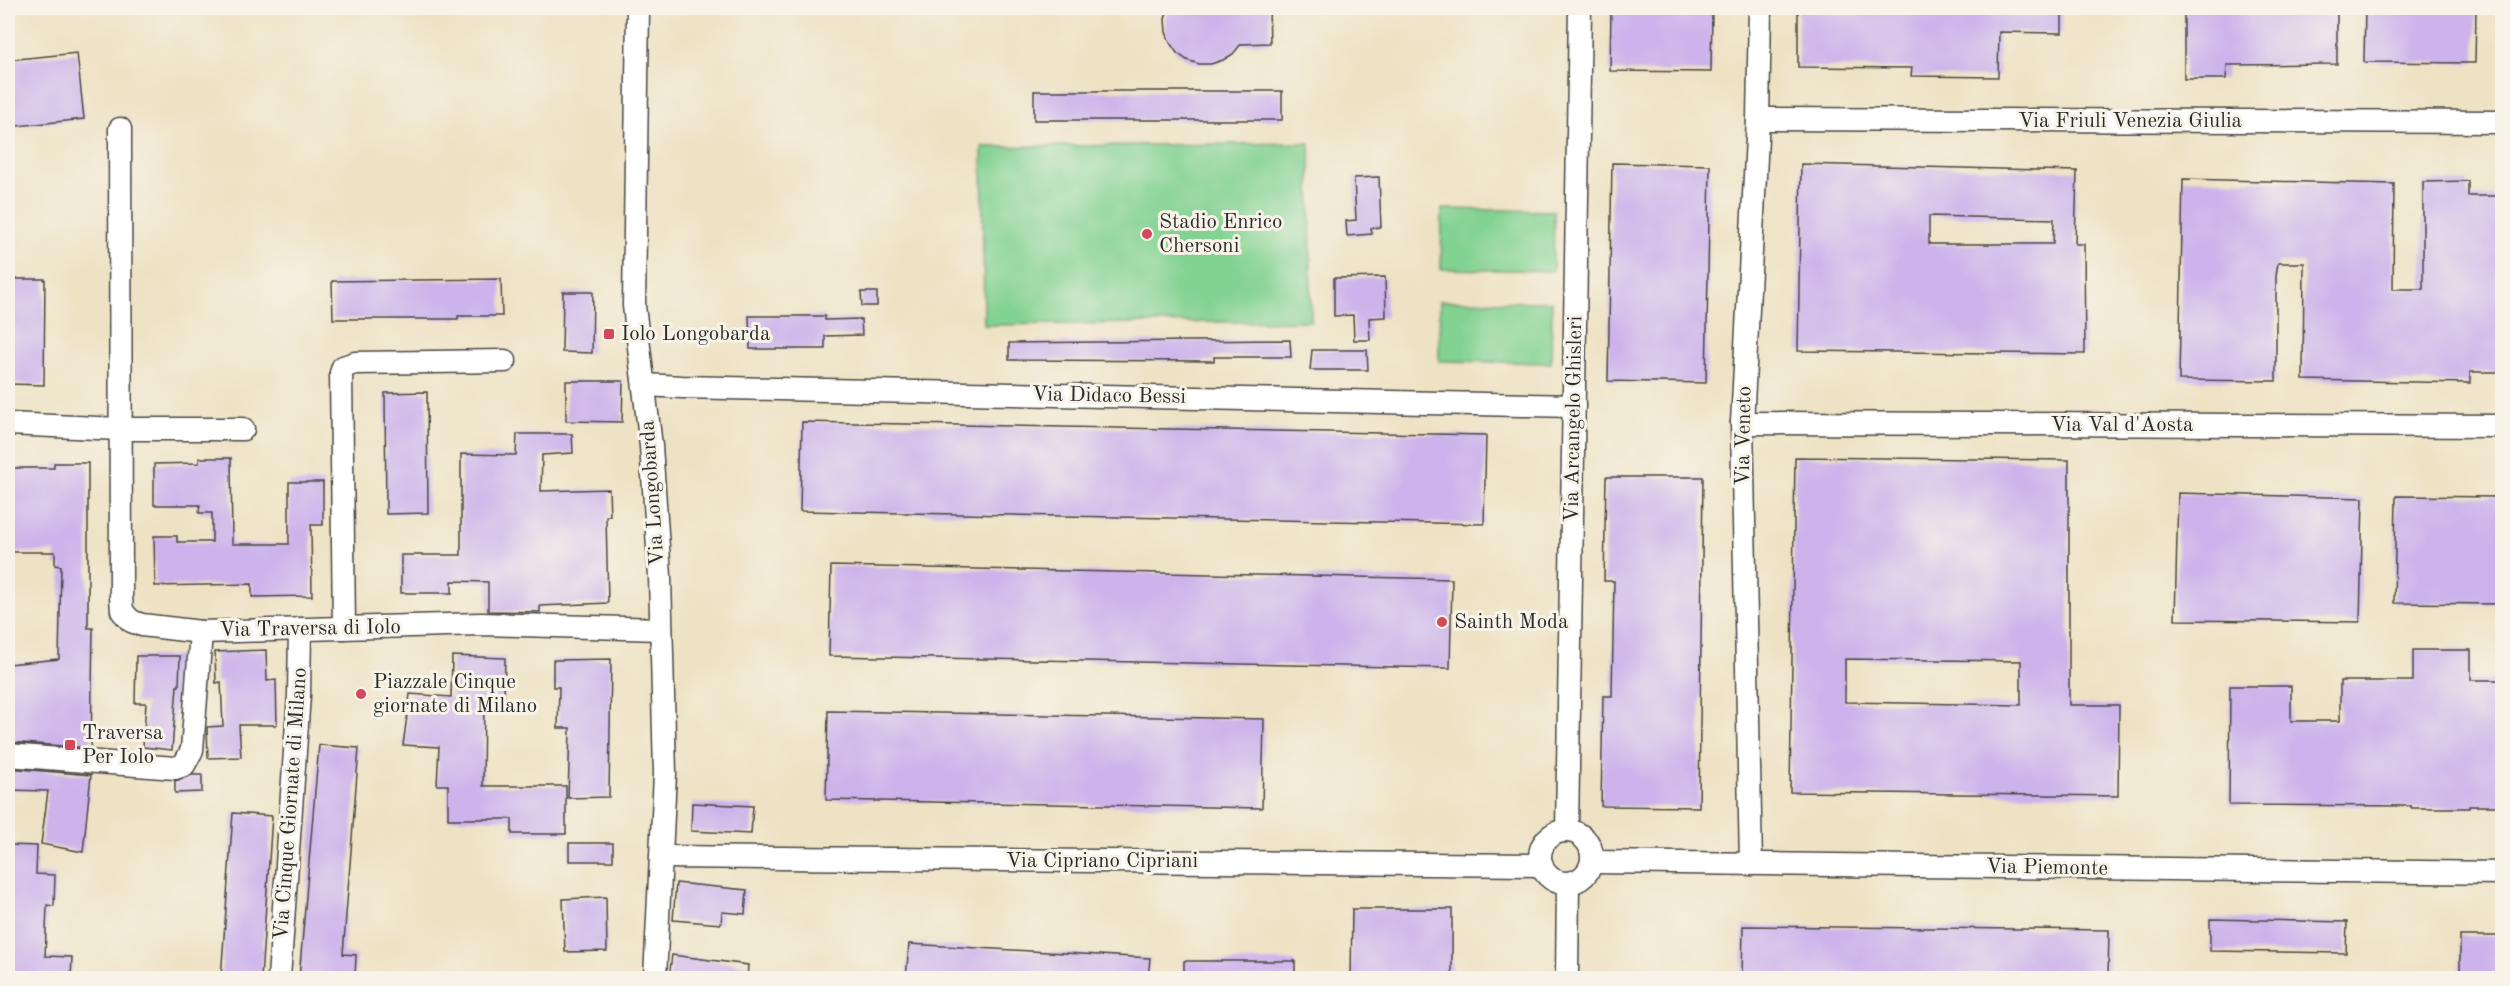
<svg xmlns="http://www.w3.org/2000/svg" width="2510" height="986" font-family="'Old Standard TT',serif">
<rect width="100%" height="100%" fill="#f7f3e8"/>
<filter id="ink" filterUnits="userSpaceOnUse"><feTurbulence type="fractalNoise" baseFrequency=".0167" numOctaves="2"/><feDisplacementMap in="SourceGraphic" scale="12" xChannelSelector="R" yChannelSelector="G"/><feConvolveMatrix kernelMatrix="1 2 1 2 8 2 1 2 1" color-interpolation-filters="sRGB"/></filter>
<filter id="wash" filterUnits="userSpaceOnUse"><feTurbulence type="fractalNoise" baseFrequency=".008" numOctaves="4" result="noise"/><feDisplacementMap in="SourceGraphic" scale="24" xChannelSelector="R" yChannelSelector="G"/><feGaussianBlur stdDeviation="1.35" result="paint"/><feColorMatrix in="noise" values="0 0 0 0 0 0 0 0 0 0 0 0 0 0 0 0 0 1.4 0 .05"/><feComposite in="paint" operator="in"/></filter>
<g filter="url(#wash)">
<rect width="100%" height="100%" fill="#eee2c4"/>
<g fill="#82d292" stroke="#567e5e" stroke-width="1.5">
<polygon points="1310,143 1311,321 984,325 982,147"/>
<polygon points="1442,209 1554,211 1553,271 1441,269"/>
<polygon points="1440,301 1552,302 1551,363 1439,361"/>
</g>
<g id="blocks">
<g fill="#ccb3eb" fill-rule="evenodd">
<polygon points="1168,8 1269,8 1270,43 1241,44 1233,54 1223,60 1211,64 1199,64 1187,60 1177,53 1170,43 1166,32 1165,19"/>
<polygon points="1611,8 1712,8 1711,72 1610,71"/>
<polygon points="1798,8 2062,8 2062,33 1999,32 1998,77 1911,76 1912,68 1798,67"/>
<polygon points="2184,8 2337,8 2337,64 2227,65 2226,79 2184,79"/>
<polygon points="2365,8 2476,8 2475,63 2364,62"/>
<polygon points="77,53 84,119 8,127 8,60"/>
<rect x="1034" y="91" width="248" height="29"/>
<polygon points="1612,163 1710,165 1706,383 1608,381"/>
<path d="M1801 164 2077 171 2075 244H2084L2085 354 1798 351ZM1929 216 2054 219 2053 244H1929Z"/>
<polygon points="1379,177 1381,227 1371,228 1372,234 1347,236 1346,221 1356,220 1354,178"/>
<polygon points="2183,179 2394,184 2393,289 2423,289 2423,182 2468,181 2468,196 2502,196 2502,372 2470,372 2470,383 2303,380 2304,263 2278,263 2276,276 2276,381 2179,380"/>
<polygon points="1385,277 1386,317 1369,318 1370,340 1354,340 1353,315 1334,316 1334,278"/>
<polygon points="8,279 45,279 44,385 8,384"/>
<polygon points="501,279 502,316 458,316 458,319 333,319 332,281"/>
<polygon points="563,292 593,292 592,353 562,352"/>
<polygon points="861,292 877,292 877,306 862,306"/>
<polygon points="749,316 825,316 825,320 861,319 862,335 825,336 825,349 750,349"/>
<polygon points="1290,340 1291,357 1214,357 1214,361 1009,360 1009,343"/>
<polygon points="1312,350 1367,350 1368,370 1310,370"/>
<polygon points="566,381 623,381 622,422 566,421"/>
<polygon points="427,392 428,513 386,514 385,393"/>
<polygon points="802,422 1486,435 1484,524 800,511"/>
<polygon points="517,434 572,434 573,453 542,455 541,491 609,489 610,516 606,516 608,603 540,606 540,612 488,611 488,582 452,581 452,593 401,593 401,555 461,555 461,454 516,455"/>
<path d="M1795 457 2069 460V705H2119L2118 796 1790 792ZM1845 659 2021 661V705L1845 702Z"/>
<polygon points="199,458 231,458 232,544 289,544 289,482 323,482 323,525 311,525 312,596 252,597 252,584 155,586 154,536 177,536 177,542 212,542 212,513 199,513 200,505 154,505 154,464 199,463"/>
<polygon points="54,463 88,463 88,628 93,628 91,748 8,742 8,664 59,659 61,566 55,565 55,552 8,552 8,468 54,468"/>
<polygon points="1606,477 1703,477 1699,807 1601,806 1603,696 1612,696 1614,581 1604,581"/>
<polygon points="2178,493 2363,498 2360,622 2175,620"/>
<polygon points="2396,496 2502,497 2502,604 2394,603"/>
<polygon points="831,566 1452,579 1450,668 829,656"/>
<polygon points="266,650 267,681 276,680 277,725 239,725 241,757 208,758 207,727 223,726 221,682 216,683 215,652"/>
<polygon points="2413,650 2471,650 2471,680 2502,680 2502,806 2469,806 2469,808 2411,808 2411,806 2229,805 2230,686 2291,686 2291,721 2340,721 2340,681 2413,681"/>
<polygon points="136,656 180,656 179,686 177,686 172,750 143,747 146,703 135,703"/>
<polygon points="452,656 505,658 504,698 484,698 483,786 566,786 566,834 512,834 512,819 448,819 448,785 437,785 439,747 403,745 410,694 451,697"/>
<polygon points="611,659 609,797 568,798 570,728 558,728 559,687 553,687 553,660"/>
<polygon points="828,711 1264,719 1262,808 826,800"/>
<polygon points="319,745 359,748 343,954 356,955 355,978 299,978"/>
<polygon points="8,768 91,775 83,852 41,844 48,791 8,790"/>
<polygon points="192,775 202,775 202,792 175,793 175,781"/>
<polygon points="692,803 753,806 751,834 691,831"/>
<polygon points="233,813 272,816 261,978 221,978"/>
<rect x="569" y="843" width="44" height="18"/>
<polygon points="8,845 37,846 36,874 55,875 54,906 47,905 45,956 72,957 71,978 8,976"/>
<polygon points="676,883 747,890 745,914 722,912 721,924 673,920"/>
<polygon points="606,897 607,951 565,952 563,899"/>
<polygon points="1352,909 1452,909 1452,978 1351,978"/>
<polygon points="2210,919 2347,922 2346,953 2210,951"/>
<polygon points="1743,926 2109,930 2108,978 1742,978"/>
<rect x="2460" y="936" width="42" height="42"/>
<polygon points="909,944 1150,958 1148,978 906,978"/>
<polygon points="672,955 748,965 747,978 669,978"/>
<rect x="1184" y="961" width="111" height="17"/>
</g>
</g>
</g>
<g filter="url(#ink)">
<use href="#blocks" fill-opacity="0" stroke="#484642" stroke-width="1.5"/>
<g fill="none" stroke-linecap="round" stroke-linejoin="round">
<g stroke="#484642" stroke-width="25">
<g id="minor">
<polyline points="638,8 634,306 651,446 660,576 665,774 655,978"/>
<polyline points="1758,119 2502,122"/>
<polyline points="120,129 121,597 122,611 131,621 142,625 201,632 481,624 661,629"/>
<polyline points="645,385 682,387 1574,406"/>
<polyline points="1742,423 2502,426"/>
<polyline points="8,424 120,429 243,429"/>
<polyline points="344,628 341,373 343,367 355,363 505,361"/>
<polyline points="8,755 175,768 184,765 192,750 201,632"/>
<polyline points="1567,831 1580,8"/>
<circle cx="1566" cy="857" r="26"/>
<polyline points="662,857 1542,865"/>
<polyline points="1592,862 2502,873"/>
<polyline points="1751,864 1742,423 1758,119 1760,8"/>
<polyline points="279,978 299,695 300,629"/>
<polyline points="1567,978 1568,883"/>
</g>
</g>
<use href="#minor" stroke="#fff" stroke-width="22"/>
</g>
</g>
<g fill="#d1495b" stroke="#f7f3e8" stroke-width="2">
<circle cx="1147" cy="234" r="6"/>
<rect x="603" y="328" width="12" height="12" rx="3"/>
<circle cx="1442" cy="622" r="6"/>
<circle cx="361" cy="694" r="6"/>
<rect x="64" y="739" width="12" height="12" rx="3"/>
</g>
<g text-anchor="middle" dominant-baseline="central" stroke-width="6" stroke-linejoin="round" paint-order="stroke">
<g font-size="21" fill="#2b2b2b" stroke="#f7f3e8">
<text x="2130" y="121">Via Friuli Venezia Giulia</text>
<text transform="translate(1109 396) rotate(1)">Via Didaco Bessi</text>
<text transform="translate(1574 419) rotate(-89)">Via Arcangelo Ghisleri</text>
<text x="2122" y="425">Via Val d'Aosta</text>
<text transform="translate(1744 436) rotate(-89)">Via Veneto</text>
<text transform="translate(653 493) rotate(-94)">Via Longobarda</text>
<text transform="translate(310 629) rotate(-1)">Via Traversa di Iolo</text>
<text transform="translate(291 804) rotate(-86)">Via Cinque Giornate di Milano</text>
<text x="1102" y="861">Via Cipriano Cipriani</text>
<text transform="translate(2047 868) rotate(1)">Via Piemonte</text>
</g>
<g font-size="21" fill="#2b2b2b" stroke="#f7f3e8" text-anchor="start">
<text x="1159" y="222">Stadio Enrico<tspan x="1159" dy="24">Chersoni</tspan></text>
<text x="621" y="334">Iolo Longobarda</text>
<text x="1454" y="622">Sainth Moda</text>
<text x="373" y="682">Piazzale Cinque<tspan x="373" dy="24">giornate di Milano</tspan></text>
<text x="82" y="733">Traversa<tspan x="82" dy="24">Per Iolo</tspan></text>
</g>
</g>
<rect width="2510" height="986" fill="none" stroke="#f7f3e8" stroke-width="30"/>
</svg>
